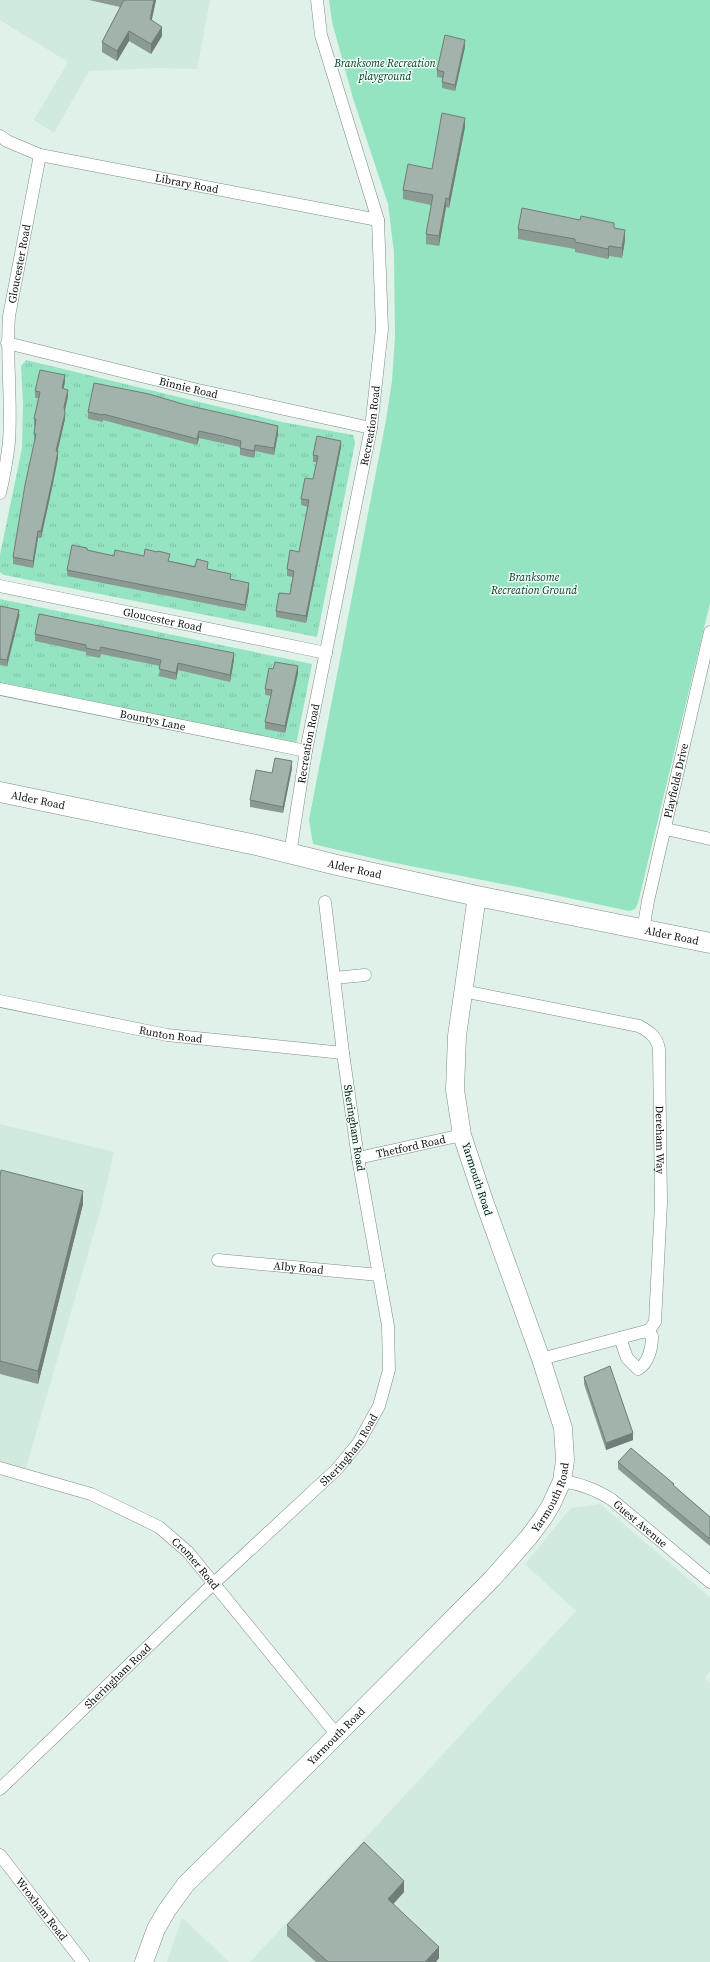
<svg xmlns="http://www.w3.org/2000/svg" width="710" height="1962" font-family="'Source Serif 4',serif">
<defs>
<pattern id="grass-tufts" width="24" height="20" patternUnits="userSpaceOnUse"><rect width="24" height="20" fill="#94e3c1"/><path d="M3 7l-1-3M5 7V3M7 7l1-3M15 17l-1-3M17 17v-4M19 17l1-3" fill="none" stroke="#7ec2a5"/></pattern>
</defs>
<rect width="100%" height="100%" fill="#e0f1e9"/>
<g fill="#d0eadd">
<polygon points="0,0 210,0 197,69 159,68 89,71 54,133 34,120 68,62 0,20"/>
<polygon points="0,1124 114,1152 101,1208 24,1475 0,1468"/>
<polygon points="600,1504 710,1597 710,1671 705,1678 710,1683 710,1962 250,1962 576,1611 525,1564 571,1508"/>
<polygon points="182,1918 186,1921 229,1962 167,1962"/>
</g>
<g fill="url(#grass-tufts)">
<polygon points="26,360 282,422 353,435 355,443 317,637 4,575 0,572 0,555 22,448 23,403 21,366"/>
<polygon points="0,599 312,664 296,745 0,684"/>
</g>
<polygon fill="#94e3c1" points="329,0 710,0 710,603 638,903 635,909 629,911 518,887 385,861 313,844 309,820 386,420 392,381 395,337 394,253 388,204 353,98 332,22"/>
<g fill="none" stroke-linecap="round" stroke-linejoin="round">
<g stroke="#7d8d85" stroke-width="13">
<g id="street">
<path id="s1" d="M0 136 7 141 40 155 378 220"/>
<path id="s2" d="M7 343 198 390 371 428"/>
<path id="s3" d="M0 493C4 477 7 459 9 442 12 400 6 358 9 316L40 155"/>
<path id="s4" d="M0 586 326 653"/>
<path id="s5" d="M0 689 306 751"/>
<polyline points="666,829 710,839"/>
<path id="s6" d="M290 854 306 751 371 428 382 329 378 220 321 35 317 0"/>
<path id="s7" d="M643 930 648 901 710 632"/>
<polyline points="334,978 365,975"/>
<path id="s8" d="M463 991 639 1026C650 1032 657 1037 659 1049L661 1203 655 1322 650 1329 646 1331 541 1359"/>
<path id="s9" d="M0 1001 167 1035 343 1053"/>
<path id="s10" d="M358 1158 462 1135"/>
<path id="s11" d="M218 1260 379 1275"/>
<path d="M620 1338 627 1358 638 1369C649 1363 652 1347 652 1336L646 1331"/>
<path id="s12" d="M0 1468 91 1494 159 1527 188 1552 337 1735"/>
<path id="s13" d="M562 1481C581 1484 594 1489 611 1499L710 1582"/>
<path id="s14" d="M0 1789 213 1584 337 1469 359 1442 379 1406 389 1370 388 1326 358 1158 343 1053 325 902"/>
<path id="s15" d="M0 1855 83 1962"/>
</g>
</g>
<g stroke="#7d8d85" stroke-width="19">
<g id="secondary">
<path id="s16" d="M144 1962 156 1929 167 1910 186 1884 318 1754 492 1579 529 1537 543 1518 551 1505 562 1481 565 1460 563 1428 541 1359 484 1201 462 1135 455 1090 457 1036 477 896"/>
</g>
</g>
<g stroke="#7d8d85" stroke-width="21">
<g id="primary">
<path id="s17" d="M0 792 256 845 337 865 477 896 710 943"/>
</g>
</g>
<use href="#street" stroke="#fff" stroke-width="12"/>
<use href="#secondary" stroke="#fff" stroke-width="18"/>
<use href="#primary" stroke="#fff" stroke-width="20"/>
</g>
<g fill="#8b9a93">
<polygon points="89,0 156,0 151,20 162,36 151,54 129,41 117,61 102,52 102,42 120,7"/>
<polygon points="465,47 455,91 442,88 442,82 443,78 437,77 437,70"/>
<polygon points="465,127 449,208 446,207 439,246 426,244 426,234 431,205 403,199 403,190 432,169"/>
<polygon points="614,228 625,240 622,258 609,256 608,259 575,252 575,249 518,239 518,229"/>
<polygon points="65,382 63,389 68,396 65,410 65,419 57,451 58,458 53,483 41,538 38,538 33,568 13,564 13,557 35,441 34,440 34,434 35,426 34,426 34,419 38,398 35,398 35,391"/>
<polygon points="88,412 278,433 274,455 255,451 254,458 240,455 240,447 222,443 199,438 197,445 103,420 103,422 88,419"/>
<polygon points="341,447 306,623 276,617 276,611 290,594 293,577 287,576 287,569 299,552 308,507 301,505 301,499 313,479 317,462 313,462 313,455"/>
<polygon points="87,551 114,556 170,561 208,569 231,579 249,590 245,611 67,576 67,570"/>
<polygon points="0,606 19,617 7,666 0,665"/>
<polygon points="35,634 234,660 230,682 178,670 176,680 159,676 160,666 101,654 100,658 86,655 86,652 35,641"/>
<polygon points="273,669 298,673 285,733 265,729 265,722 271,696 265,695 265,689"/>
<polygon points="292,768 283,813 250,807 250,800 272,773"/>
<polygon points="0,1176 83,1204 38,1384 0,1374"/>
<polygon points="584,1377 633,1440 606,1450 584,1384"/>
<polygon points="618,1462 674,1486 710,1517 710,1546 618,1469"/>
<polygon points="404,1892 393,1904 439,1958 436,1962 316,1962 287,1936 287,1925"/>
</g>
<g fill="#717d78">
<polygon points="154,0 156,0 150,29 150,19"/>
<polygon points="162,27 162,36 151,54 151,44"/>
<polygon points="129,31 129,41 117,61 117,51"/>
<polygon points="465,40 465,47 455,91 455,85"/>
<polygon points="465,118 465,127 449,208 449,199"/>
<polygon points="446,198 446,207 439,246 439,236"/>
<polygon points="625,230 625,240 622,258 622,248"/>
<polygon points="609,246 609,256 608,259 608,249"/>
<polygon points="65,375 65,382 62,395 62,388"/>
<polygon points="68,390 68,396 64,414 64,407"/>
<polygon points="65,413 65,419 56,458 56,451"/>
<polygon points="278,426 278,433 274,455 274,448"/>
<polygon points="199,431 199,438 197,445 197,439"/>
<polygon points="341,441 341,447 306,623 306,616"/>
<polygon points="255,445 255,451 254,458 254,451"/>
<polygon points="58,451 58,458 53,483 41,538 41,531"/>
<polygon points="38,531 38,538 33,568 33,561"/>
<polygon points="249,583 249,590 245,611 245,605"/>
<polygon points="19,610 19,617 7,666 7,660"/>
<polygon points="234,653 234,660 230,682 230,675"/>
<polygon points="178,663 178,670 176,680 176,673"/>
<polygon points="298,666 298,673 285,733 285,726"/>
<polygon points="292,761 292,768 283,813 283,807"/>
<polygon points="83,1191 83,1204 38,1384 38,1371"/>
<polygon points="633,1433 633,1440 606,1450 606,1443"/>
<polygon points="404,1881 404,1892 388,1910 388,1899"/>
<polygon points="439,1947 439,1958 436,1962 425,1962"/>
</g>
<g fill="#a2b3ab" stroke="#717d78">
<polygon points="124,0 154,0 150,19 162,27 151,44 129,31 117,51 102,42"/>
<polygon points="445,35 465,40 455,85 442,82 444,72 437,70"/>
<polygon points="442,113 465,118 449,199 446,198 439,236 426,234 433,195 403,190 408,164 432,169"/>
<polygon points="522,208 580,220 581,216 614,223 614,228 625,230 622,248 609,246 608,249 575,242 575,239 518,229"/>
<polygon points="40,370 65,375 62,388 68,390 64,407 65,413 56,451 58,451 53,477 41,531 38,531 33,561 13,557 25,485 36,434 34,434 36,419 34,419 40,392 35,391"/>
<polygon points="94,383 149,394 186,405 278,426 274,448 255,445 254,451 240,448 241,441 222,436 199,431 197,439 103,414 103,415 88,412"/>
<polygon points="317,436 341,441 306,616 276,611 279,593 290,594 294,571 287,569 290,550 299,552 309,500 301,499 305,478 313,479 318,456 313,455"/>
<polygon points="72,545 87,548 87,550 114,556 115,550 144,556 145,549 157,552 158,551 170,554 168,561 195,567 197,559 208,562 207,569 231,574 230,579 249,583 245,605 67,570"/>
<polygon points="0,606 19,610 7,660 0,659"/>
<polygon points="39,614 234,653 230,675 178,663 176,673 159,669 161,660 101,647 100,651 86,648 86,645 35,634"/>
<polygon points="275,662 298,666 285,726 265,722 272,690 265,689 269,668 273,669"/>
<polygon points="275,758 292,761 283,807 250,800 256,770 272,773"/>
<polygon points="1,1170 83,1191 38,1371 0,1361 0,1176"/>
<polygon points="610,1366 633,1433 606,1443 584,1377"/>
<polygon points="631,1448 674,1484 673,1485 710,1517 710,1539 618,1462"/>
<polygon points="364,1842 404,1881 388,1899 439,1947 425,1962 328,1962 287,1925"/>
</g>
<g text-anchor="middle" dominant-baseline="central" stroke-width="3" stroke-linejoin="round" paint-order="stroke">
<g font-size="11" font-style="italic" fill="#073223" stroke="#edfff6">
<text x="385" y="63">Branksome Recreation<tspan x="385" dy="13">playground</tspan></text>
<text x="534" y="577">Branksome<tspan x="534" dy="13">Recreation Ground</tspan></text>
</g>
<g font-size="11" fill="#0c120f" stroke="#edfff6">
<text stroke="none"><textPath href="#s1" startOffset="194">Library Road</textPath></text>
<text stroke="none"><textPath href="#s3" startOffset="231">Gloucester Road</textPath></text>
<text stroke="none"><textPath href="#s2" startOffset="187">Binnie Road</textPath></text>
<text stroke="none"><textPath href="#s6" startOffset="436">Recreation Road</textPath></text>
<text stroke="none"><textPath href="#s4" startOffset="166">Gloucester Road</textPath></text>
<text stroke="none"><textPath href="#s5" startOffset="156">Bountys Lane</textPath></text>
<text stroke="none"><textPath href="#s6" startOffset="112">Recreation Road</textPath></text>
<text stroke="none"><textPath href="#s7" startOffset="153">Playfields Drive</textPath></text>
<text stroke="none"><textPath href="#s17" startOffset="39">Alder Road</textPath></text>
<text stroke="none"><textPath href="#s17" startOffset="363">Alder Road</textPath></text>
<text stroke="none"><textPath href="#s17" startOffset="687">Alder Road</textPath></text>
<text stroke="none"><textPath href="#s9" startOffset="174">Runton Road</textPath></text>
<text transform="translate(354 1128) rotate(81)">Sheringham Road</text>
<text stroke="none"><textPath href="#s8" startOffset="302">Dereham Way</textPath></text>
<text stroke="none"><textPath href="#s10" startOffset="54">Thetford Road</textPath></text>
<text transform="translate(477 1179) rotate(72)">Yarmouth Road</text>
<text stroke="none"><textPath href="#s11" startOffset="81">Alby Road</textPath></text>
<text stroke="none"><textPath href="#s14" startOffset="487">Sheringham Road</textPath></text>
<text stroke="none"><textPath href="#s16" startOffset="623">Yarmouth Road</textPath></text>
<text stroke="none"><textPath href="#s13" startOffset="91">Guest Avenue</textPath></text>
<text stroke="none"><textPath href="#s12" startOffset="222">Cromer Road</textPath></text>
<text stroke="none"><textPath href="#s14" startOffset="163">Sheringham Road</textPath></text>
<text stroke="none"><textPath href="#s16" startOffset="300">Yarmouth Road</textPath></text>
<text stroke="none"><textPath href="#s15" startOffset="68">Wroxham Road</textPath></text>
</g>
</g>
</svg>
